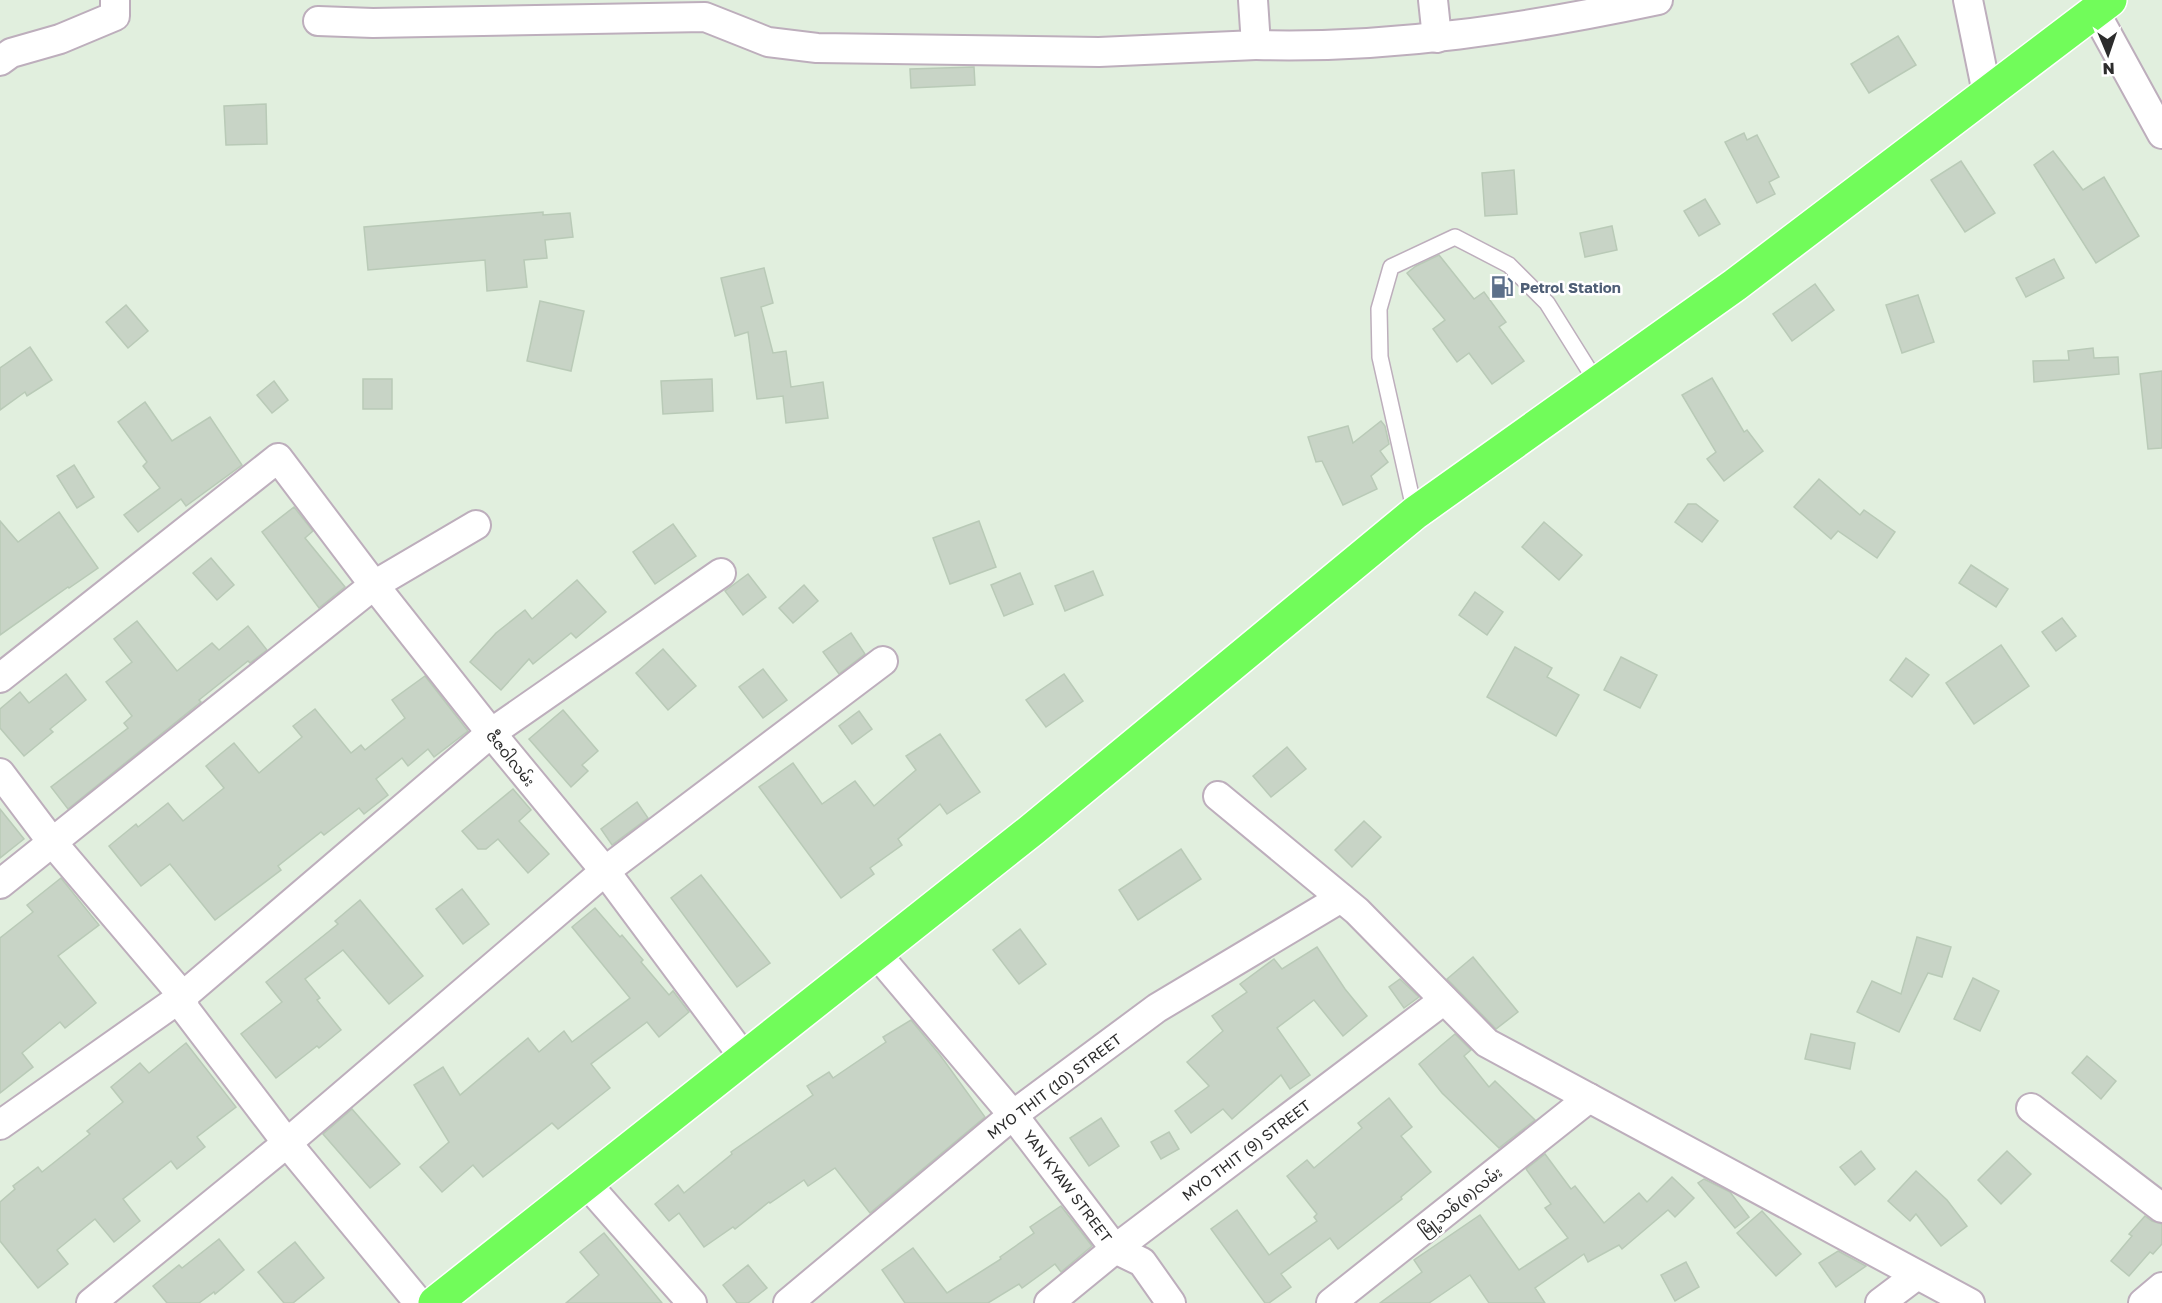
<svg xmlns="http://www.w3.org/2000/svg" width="2162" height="1303" font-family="'Golos Text','Noto Sans Myanmar',sans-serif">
<rect width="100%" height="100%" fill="#e1efde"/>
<g fill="#c8d4c6" stroke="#b9cab7" stroke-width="1.5">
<polygon points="1898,36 1916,65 1869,93 1851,64"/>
<polygon points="974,67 975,85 911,88 910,69"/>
<polygon points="266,104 267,144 226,145 224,106"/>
<polygon points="1744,133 1747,140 1757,135 1779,177 1769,182 1775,194 1757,203 1725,142"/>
<polygon points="2053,151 2083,190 2104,177 2139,236 2096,263 2034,165"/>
<polygon points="1961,161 1995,213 1965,232 1931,180"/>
<polygon points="1514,170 1517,214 1485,216 1482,173"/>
<polygon points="1705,199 1720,224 1699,236 1684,211"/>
<polygon points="543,212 543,215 570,213 573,237 545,240 547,258 524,260 527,287 487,291 485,260 368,270 364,227"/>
<polygon points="1612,226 1617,250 1585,257 1580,233"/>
<polygon points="1439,255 1474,299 1484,292 1506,322 1499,327 1524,361 1492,384 1469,353 1457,362 1433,329 1445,320 1407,273 1416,266"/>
<polygon points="2054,259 2064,278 2026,297 2016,278"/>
<polygon points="764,268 773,303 761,307 773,353 786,351 791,387 823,382 828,418 786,423 783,396 757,399 748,332 735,336 721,278"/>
<polygon points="1815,284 1834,310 1792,341 1773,314"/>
<polygon points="1918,295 1934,342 1902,353 1886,305"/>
<polygon points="540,301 584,311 571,371 527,361"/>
<polygon points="126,305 148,331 128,348 106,322"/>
<polygon points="30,347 52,380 27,396 25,392 0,410 0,368"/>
<polygon points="2093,348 2094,358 2118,357 2119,374 2034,382 2033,361 2069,360 2068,351"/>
<polygon points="2162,371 2162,448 2148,449 2140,374"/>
<polygon points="1712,378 1744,432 1747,430 1763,451 1724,481 1707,459 1716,452 1682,395"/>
<rect x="363" y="379" width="29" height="30"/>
<polygon points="712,379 713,411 663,414 661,381"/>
<polygon points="274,381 288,400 272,413 257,395"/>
<polygon points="145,402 172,441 210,417 242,465 186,506 181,499 138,532 124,515 160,488 143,466 147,462 118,422"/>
<polygon points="1381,421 1385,426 1389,444 1380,451 1388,462 1371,476 1377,489 1343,505 1322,461 1316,462 1308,437 1348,426 1353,443"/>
<polygon points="74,465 94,497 77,508 57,476"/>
<polygon points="1819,479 1860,515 1864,510 1895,532 1877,558 1838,531 1831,539 1794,507"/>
<polygon points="1688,504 1696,504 1718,521 1702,542 1675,522"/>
<polygon points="294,507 313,531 305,538 345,587 319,608 262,532"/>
<polygon points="59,512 98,568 69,588 68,587 0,635 0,521 18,542"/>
<polygon points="979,521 996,567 950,584 933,538"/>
<polygon points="1544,522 1582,555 1559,580 1522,547"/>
<polygon points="673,524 696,556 655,584 633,552"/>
<polygon points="211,558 234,585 217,600 193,573"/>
<polygon points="1971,565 2008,589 1996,607 1959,583"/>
<polygon points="1093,571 1103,595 1065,611 1055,586"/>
<polygon points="1020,573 1033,604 1004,616 991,585"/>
<polygon points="748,574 766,597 743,615 725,591"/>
<polygon points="577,580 606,612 576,638 571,633 533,664 529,659 501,690 470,662 496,633 525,610 532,619"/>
<polygon points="804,585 818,601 793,623 779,608"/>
<polygon points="1475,592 1503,612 1487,635 1459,615"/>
<polygon points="2062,618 2076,636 2056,651 2042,632"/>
<polygon points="137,621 177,671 212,643 219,650 248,626 267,650 250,663 248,661 199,700 201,702 68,809 51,787 128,728 124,723 132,716 106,682 132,662 114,639"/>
<polygon points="851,633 865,654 839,674 823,652"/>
<polygon points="2001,645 2029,686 1974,724 1946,683"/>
<polygon points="1515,647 1552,668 1547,677 1579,695 1556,736 1487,697"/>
<polygon points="663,649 696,686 668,710 636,673"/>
<polygon points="1621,657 1657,675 1640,708 1604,690"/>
<polygon points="1906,658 1929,675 1912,697 1890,680"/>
<polygon points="763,669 787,700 763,718 739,687"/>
<polygon points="66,674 86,700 50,729 53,732 24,756 0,728 0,709 20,692 29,703"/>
<polygon points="1064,674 1083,701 1046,727 1026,700"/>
<polygon points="425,676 468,731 434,757 428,749 408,766 402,758 376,779 388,795 364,814 359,808 324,835 321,832 278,866 281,870 215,920 170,864 141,886 109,846 136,824 138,827 168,803 183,821 224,788 206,766 234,743 259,773 302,737 293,726 315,709 351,753 361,745 365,750 405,718 392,700"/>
<polygon points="563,710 598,751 582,765 588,771 571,787 529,739"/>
<polygon points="859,711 872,729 852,744 839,726"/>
<polygon points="940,734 980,792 947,814 940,804 898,839 902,845 870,868 874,874 841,898 759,787 793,763 822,804 855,781 874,806 916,770 906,756"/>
<polygon points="1287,747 1306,769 1271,797 1253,776"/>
<polygon points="513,789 531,810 519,821 549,854 528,873 498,839 486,849 478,849 462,831"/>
<polygon points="637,802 648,818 612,845 601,829"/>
<polygon points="0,809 24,839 0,858"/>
<polygon points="1364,821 1381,837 1352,867 1335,850"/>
<polygon points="1181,849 1201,879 1138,920 1119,890"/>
<polygon points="701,875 770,963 737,987 671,898"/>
<polygon points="61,878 99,925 58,956 96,1003 65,1028 60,1022 22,1053 33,1067 0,1093 0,938 33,912 27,905"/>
<polygon points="462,889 489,924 463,944 436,909"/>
<polygon points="360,900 423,976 389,1004 343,950 305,979 320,998 317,1000 341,1030 319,1048 317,1046 276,1078 241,1034 282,1002 266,982 338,924 335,921"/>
<polygon points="595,908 620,937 622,935 643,960 641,962 669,995 673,991 689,1012 659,1037 647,1022 591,1064 610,1088 558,1129 552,1123 483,1177 473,1165 442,1192 420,1167 449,1142 414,1085 443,1067 460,1095 528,1038 539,1052 564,1031 572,1042 630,998 572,927"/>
<polygon points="1020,929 1046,964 1019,984 993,950"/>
<polygon points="1917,937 1951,947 1942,977 1928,973 1899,1032 1857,1012 1872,981 1901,994"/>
<polygon points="1317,947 1345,989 1367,1016 1343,1036 1314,1000 1277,1028 1310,1075 1290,1089 1281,1075 1232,1119 1223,1109 1191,1133 1175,1111 1209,1086 1187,1062 1223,1031 1212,1016 1247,992 1240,984 1274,959 1282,969"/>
<polygon points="1473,957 1518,1012 1496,1029 1447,979"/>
<polygon points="1973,978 1999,991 1980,1031 1954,1019"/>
<polygon points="1400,979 1419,997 1404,1008 1389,987"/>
<polygon points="911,1020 940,1055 985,1117 870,1213 835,1168 808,1186 804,1180 770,1203 769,1202 735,1229 733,1227 704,1247 679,1213 669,1221 655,1204 678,1185 684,1193 732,1154 731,1152 813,1095 807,1086 829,1072 833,1078 886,1042 883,1037"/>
<polygon points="1455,1034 1471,1050 1464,1056 1489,1087 1495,1081 1535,1120 1499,1148 1442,1093 1419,1064"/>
<polygon points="1811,1034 1855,1043 1850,1069 1805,1059"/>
<polygon points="186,1043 236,1107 197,1137 205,1147 177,1169 171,1161 123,1199 140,1221 114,1242 95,1219 57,1250 68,1264 38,1288 0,1241 0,1202 15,1189 13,1186 38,1167 42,1172 90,1134 87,1131 123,1102 111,1087 140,1063 149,1073"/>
<polygon points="2087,1056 2116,1081 2101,1099 2072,1073"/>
<polygon points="1389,1098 1412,1127 1401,1136 1431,1172 1401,1197 1402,1199 1338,1249 1330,1238 1281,1274 1291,1287 1269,1303 1265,1303 1211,1229 1237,1210 1269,1255 1317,1221 1314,1217 1317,1214 1287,1176 1307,1160 1314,1168 1362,1128 1358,1123"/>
<polygon points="352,1109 400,1164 370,1188 323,1134"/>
<polygon points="1101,1118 1119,1146 1089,1166 1070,1138"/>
<polygon points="1169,1132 1179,1149 1161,1159 1151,1142"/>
<polygon points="1861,1151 1875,1169 1855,1185 1840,1167"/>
<polygon points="2007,1151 2031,1174 2001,1204 1978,1180"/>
<polygon points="1545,1154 1571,1189 1575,1186 1604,1223 1639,1193 1647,1202 1672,1177 1694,1198 1675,1217 1668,1210 1622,1249 1619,1245 1588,1262 1584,1254 1535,1288 1545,1303 1489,1303 1470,1275 1429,1303 1380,1303 1422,1272 1414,1260 1480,1215 1519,1270 1568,1238 1545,1208 1551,1204 1526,1169"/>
<polygon points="1916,1171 1947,1200 1967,1226 1941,1246 1916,1214 1910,1221 1888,1201"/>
<polygon points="1704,1179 1730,1192 1749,1217 1735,1228 1698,1183"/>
<polygon points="1061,1206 1092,1246 1061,1272 1055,1264 1022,1288 1019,1284 988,1303 905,1303 882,1270 913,1248 947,1293 1001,1259 1000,1257 1034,1233 1030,1227"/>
<polygon points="1762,1211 1801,1254 1776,1276 1737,1233"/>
<polygon points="2145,1216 2152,1221 2162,1224 2162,1244 2153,1254 2150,1252 2129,1276 2111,1261 2132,1236 2129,1234"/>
<polygon points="604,1233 662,1303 566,1303 599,1275 580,1252"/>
<polygon points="219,1239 244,1270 215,1294 214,1292 199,1303 167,1303 153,1286 179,1265 182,1268"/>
<polygon points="295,1242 324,1278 293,1303 284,1303 258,1272"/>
<polygon points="1838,1251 1866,1266 1836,1287 1819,1263"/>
<polygon points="1686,1262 1699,1287 1675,1301 1661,1275"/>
<polygon points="748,1265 767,1288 748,1303 737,1303 723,1285"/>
</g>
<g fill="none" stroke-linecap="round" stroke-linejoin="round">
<g stroke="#bdaebc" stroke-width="18">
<polyline id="service" points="1415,513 1380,357 1379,309 1391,267 1455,237 1509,265 1547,303 1597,383"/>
</g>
<g stroke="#bdaebc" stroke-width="32">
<g id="minor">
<polyline points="1433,0 1437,38"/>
<polyline points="1968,0 1987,93"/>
<polyline points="2095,12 2162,134"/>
<polyline points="318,21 373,23 705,17 768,42 817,48 1099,52 1256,45 1253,0"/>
<path d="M1256 45C1392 49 1526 28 1658 0"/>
<polyline points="0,61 11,53 60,39 115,16 115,0"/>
<polyline points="0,678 278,458 374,585 491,733 605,871 745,1059"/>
<polyline points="0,773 52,842 183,996 185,1009 287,1143 419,1303"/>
<polyline points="1218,796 1357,911 1487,1043 1970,1303"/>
<polyline points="0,884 374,585 476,525"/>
<polyline points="876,953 1013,1115 1115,1249 1142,1262 1171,1303"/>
<polyline points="2031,1108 2162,1208"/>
<polyline points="0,1125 183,996 491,733 721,573"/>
<polyline points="586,1183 692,1303"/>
<polyline points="91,1303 287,1143 605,871 883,661"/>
<polyline points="788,1303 1013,1115 1157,1008 1341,898"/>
<polyline points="1049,1303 1115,1249 1444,1000"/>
<polyline points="1331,1303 1589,1098"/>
<polyline points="1880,1303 1917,1275"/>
<polyline points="2143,1303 2162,1287"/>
</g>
</g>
<g stroke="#fff" stroke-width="36">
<polyline id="trunk" points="435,1303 1033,829 1415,513 1735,285 2110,0"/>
</g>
<use href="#service" stroke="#fff" stroke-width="15"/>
<use href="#minor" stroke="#fff" stroke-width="28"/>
<use href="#trunk" stroke="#71fc5a" stroke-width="33"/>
</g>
<defs>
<g id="fuel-bare" transform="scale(1.8)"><path d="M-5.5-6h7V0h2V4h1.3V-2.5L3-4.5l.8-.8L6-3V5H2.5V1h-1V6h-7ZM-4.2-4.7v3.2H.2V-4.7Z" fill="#5c6f8a" stroke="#fff" stroke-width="2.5" paint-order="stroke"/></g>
</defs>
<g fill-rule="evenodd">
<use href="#fuel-bare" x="1502" y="287"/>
</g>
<g text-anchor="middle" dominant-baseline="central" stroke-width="5" stroke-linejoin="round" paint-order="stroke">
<g font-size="15" font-weight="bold" fill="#4e5e75" stroke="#fff" text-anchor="start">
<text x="1520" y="287">Petrol Station</text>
</g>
<g font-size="15" fill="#2c2c2c" stroke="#fff">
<text transform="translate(511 758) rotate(51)">ဇီဇဝါလမ်း</text>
<text transform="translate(1054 1086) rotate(-37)">MYO THIT (10) STREET</text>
<text transform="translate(1246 1150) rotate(-37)">MYO THIT (9) STREET</text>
<text transform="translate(1068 1186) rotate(53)">YAN KYAW STREET</text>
<text transform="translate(1460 1201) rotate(-38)">မြို့သစ်(၈)လမ်း</text>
</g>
</g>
<g transform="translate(2108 54) rotate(178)" stroke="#ffffff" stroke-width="4.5" paint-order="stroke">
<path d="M0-4.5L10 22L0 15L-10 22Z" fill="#2c2c2c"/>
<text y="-9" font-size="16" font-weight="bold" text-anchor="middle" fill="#2c2c2c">N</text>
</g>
</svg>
